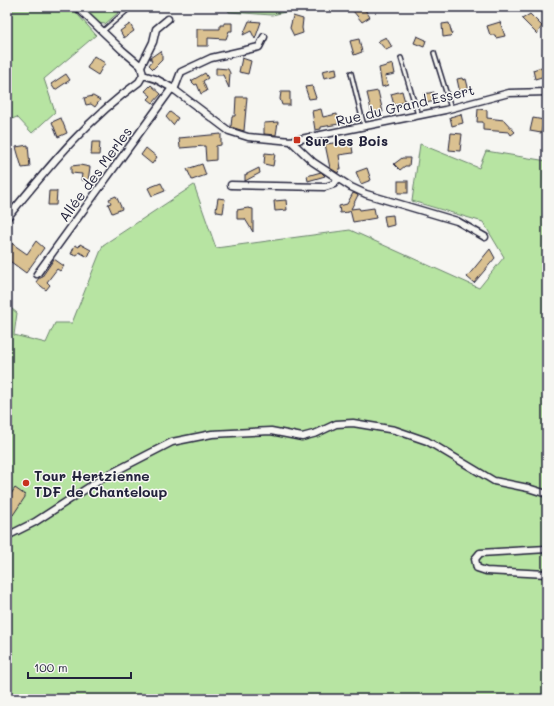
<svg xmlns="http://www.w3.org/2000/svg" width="554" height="706" font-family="Mali,sans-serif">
<rect width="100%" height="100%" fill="#f6f6f2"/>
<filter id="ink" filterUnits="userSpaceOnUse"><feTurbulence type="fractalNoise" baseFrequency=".025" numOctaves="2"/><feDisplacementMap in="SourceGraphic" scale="8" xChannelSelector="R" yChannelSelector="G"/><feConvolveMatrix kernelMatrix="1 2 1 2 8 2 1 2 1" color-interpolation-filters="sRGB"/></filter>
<g filter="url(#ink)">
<g fill="#b7e4a2" stroke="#6c836e">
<polygon points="7,7 71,7 96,35 44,79 55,112 32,133 17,117 7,121"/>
<polygon points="83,7 125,7 105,24 98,23"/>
<polygon points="227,7 302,7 303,8 272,15 229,12"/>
<polygon points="420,144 479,168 486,151 547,161 547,699 7,699 7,305 17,313 14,335 46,343 55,323 72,323 103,245 194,185 216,248 350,230 479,288 504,257 483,222 412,201"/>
</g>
<g fill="#dac191" stroke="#22223b">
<polygon points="358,7 363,7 370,17 362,22 353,11"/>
<polygon points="530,14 542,26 537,34 522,19"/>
<polygon points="293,16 303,19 302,28 303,33 294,36 290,28"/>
<polygon points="249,21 261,22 255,39 251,31 243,35"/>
<polygon points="500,22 505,36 496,38 495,35 490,35 487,26"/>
<polygon points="224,23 232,23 232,31 229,31 226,39 208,38 208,46 197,46 197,29 220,29 220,25 224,25"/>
<polygon points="449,23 452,34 450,36 443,37 442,24"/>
<polygon points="130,24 134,31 124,38 120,31"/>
<polygon points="417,36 426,40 424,47 414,43"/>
<polygon points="386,37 392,47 386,50 378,41"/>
<polygon points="359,39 362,52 354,55 350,41"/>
<polygon points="160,51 162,54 162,60 153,69 149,65 152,61 150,58"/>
<polygon points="94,56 105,63 98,75 87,68"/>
<polygon points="242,58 251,61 248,74 239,72"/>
<polygon points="393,64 395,74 385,76 388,85 382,87 379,68"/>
<polygon points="541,67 545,76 535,79 533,70"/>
<polygon points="216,68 228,69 230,73 229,88 223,75 216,75"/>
<polygon points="336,68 337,75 324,78 322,71"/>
<polygon points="205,73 208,78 203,81 207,91 201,94 197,84 195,85 191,81"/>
<polygon points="66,74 70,80 55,90 51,84"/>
<polygon points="462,78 463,80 466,79 469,91 460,93 457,79"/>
<polygon points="151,85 161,94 153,103 148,99 151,96 145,91"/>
<polygon points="312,86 316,98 309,99 305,87"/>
<polygon points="378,91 383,112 372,114 367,93"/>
<polygon points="402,91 405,102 394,105 391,94"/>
<polygon points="281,92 290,92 290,105 282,105 280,99"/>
<polygon points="434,92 436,101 425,103 424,94"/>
<polygon points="93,96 100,100 95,107 91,104 86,105 84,98"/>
<polygon points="236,97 247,97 244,131 231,127 232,116 235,116"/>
<polygon points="321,109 323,117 337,114 339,124 321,127 321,129 315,130 312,111"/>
<polygon points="478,109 487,110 487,118 504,120 515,132 511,135 509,132 483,130 483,122 477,122"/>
<polygon points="170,112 178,118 173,125 166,117"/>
<polygon points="461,114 463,123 452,126 450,117"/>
<polygon points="61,118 67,133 58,137 52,122"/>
<polygon points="533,118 544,120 541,133 530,131"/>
<polygon points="278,122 276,135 264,134 264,123"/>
<polygon points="451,133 462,134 460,151 449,150"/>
<polygon points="221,134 221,145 216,146 216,160 206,161 205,146 180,148 179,138"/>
<polygon points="351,141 353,153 339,155 341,169 339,169 338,173 330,168 325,144"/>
<polygon points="92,142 100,142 99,155 91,155"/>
<polygon points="28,145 30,167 22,168 16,147"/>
<polygon points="146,148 157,157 152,164 141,155"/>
<polygon points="265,153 275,154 273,166 264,164"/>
<polygon points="402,158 410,158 409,166 405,166 400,170 394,164"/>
<polygon points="202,164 206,175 192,180 187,169"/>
<polygon points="80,165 90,167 88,181 81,180 82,174 71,173 71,166"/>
<polygon points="259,168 260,173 245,181 245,175"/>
<polygon points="367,168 371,180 361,184 356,172"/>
<polygon points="321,172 325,176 308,181 307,176"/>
<rect x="398" y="181" width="10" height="12"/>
<polygon points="161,183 165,191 152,196 148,188"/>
<polygon points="49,191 57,191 56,205 48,205"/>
<polygon points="353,193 358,195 351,209 359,208 360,210 374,208 376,218 353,222 350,210 349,212 340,213 339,206 347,204"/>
<polygon points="116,196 122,209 112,213 108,204 111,203 109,199"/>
<polygon points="218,198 225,199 223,213 217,212 216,210"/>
<polygon points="286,200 287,210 275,211 274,201"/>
<polygon points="248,208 253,209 253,232 245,219 237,219 237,210"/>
<polygon points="393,215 394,225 386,227 384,216"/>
<polygon points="7,240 27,254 36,241 44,248 26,273 7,259"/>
<polygon points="80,244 91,250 88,257 79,252 77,256 71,254 75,245 79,247"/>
<polygon points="490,249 495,258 474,283 467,277"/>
<polygon points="54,259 64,266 60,271 57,269 47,282 50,285 46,290 36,282 39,278 41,278"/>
<polygon points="15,488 25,495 25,497 13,515 7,511 7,500"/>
</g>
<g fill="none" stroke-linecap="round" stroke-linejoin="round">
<g stroke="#22223b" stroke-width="6">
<g id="lane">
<polyline points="103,31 131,7"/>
<polyline points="434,53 451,108"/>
<polyline points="401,58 418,115"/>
<polyline points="351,73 364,126"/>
</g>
</g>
<g stroke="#22223b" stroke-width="9">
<g id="street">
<polyline points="77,7 122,50 141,66 143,75 156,79 172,88 229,131 248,137 291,141 445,110 509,93 547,92"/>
<polyline points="547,54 547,56"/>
<polyline points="141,66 153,42 156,29 168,19"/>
<polyline points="174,90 181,72 211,58 259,47 264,37"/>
<polyline points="291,141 313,162 351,187 366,194 457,221 485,237"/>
<polyline points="231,185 325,187 334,184 337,179"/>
<path d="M7 218C48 168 86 120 139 82L143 75"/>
<polyline points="37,274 172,88"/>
<polyline points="7,536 35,522 106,476 172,442 212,434 271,431 302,437 317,433 336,424 353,423 395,430 427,441 494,481 528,488 547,494"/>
<polyline points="547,549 480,553 475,559 477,568 486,571 547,574"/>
</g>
</g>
<use href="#lane" stroke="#f6f6f2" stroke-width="3"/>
<use href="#street" stroke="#f6f6f2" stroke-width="6"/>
</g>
</g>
<g fill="#c8321e" stroke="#f6f6f2" stroke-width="1.5">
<rect x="293" y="136" width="8" height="8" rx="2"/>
<circle cx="26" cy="483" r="4"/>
</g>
<g text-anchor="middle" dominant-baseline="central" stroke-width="3" stroke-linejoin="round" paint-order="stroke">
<g font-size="14" fill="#22223b" stroke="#f6f6f2">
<text transform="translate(405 105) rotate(-13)">Rue du Grand Essert</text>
<text transform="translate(95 174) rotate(-54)">Allée des Merles</text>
</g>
<g font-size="14" font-weight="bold" fill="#22223b" stroke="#f6f6f2" text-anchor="start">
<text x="305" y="140">Sur les Bois</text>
<text x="34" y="475">Tour Hertzienne<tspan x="34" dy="16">TDF de Chanteloup</tspan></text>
</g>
</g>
<rect width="554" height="706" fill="none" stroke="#f6f6f2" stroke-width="24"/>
<rect x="12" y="12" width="530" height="682" fill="none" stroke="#22223b" stroke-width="1.5" filter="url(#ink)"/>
<path d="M28 672v6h103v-6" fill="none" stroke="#22223b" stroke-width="2"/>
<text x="34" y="672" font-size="12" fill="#22223b" stroke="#f6f6f2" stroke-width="3" paint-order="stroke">100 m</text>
</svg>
